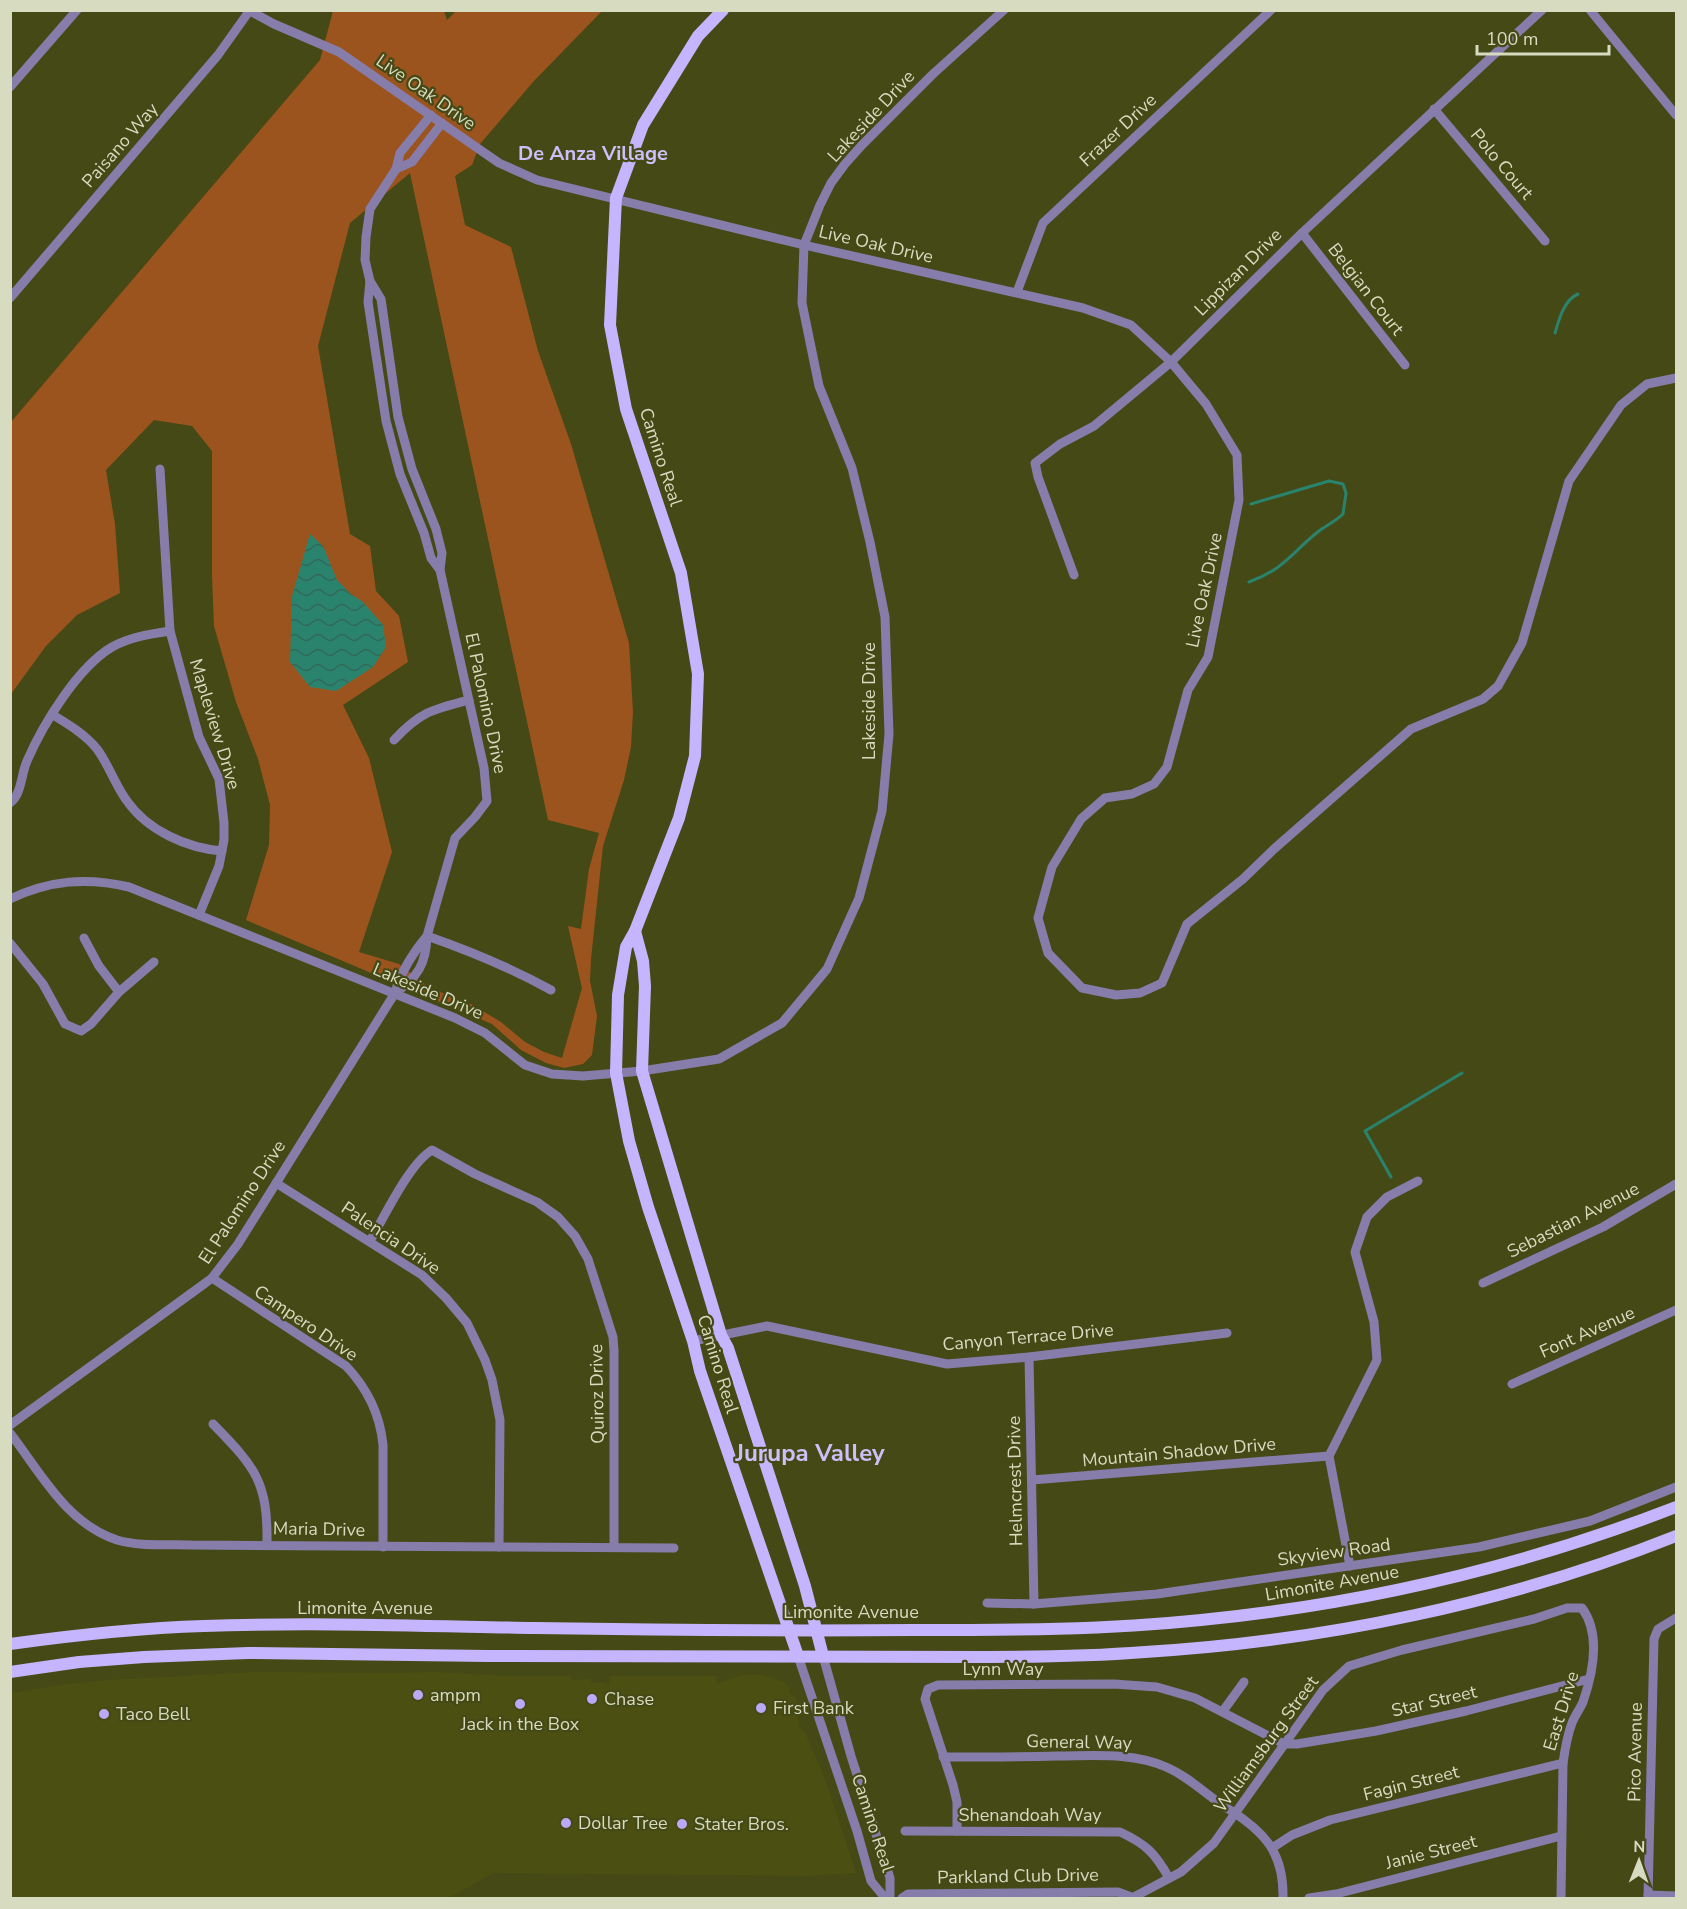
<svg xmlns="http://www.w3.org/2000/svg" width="1687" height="1909" font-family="'Nunito Sans',sans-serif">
<defs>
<pattern id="water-waves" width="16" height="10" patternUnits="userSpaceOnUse" patternTransform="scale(1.5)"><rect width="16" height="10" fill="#2a836d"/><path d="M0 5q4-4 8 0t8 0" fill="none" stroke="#336959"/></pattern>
</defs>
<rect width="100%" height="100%" fill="#454916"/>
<polygon fill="#4b5012" points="258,1672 395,1673 435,1672 506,1676 571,1676 572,1680 591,1679 591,1683 603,1682 609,1686 610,1676 716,1676 717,1684 741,1675 763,1675 784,1682 790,1689 789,1692 796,1698 799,1728 804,1730 825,1779 856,1873 806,1876 494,1873 448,1898 11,1898 11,1693 67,1684 109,1680"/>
<path fill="#9c541e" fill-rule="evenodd" d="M333 11H444L447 20 456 11H602L533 82 480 144 472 165 455 176 465 225 511 247 538 351 571 444 629 643 633 712 631 747 624 780 603 846 591 959 590 981 597 1016 592 1055 583 1064 564 1068 546 1063 521 1050 492 1024 246 920 269 845 270 805 258 759 236 702 214 626 212 576V451L192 426 154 420 106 470 115 524 120 593 77 615 46 646 11 694V422L320 60ZM410 173 548 820 599 833 589 869 581 929 568 926 582 988 562 1058 544 1052 525 1042 501 1022 471 1004 430 988 399 964 359 952 392 852 369 758 343 705 408 662 399 616 376 591 370 546 350 534 318 346 350 223Z"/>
<polygon fill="url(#water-waves)" points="310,534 323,546 337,580 351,594 363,602 383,625 386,647 373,667 336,691 310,687 290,662 292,596"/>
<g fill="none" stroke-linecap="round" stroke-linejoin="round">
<g stroke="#2a836d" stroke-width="3">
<path d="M1555 333C1559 319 1564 300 1578 294"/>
<path d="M1249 582C1285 569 1292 552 1319 531 1327 525 1336 521 1343 514L1346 493 1343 484 1329 481 1251 504"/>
<polyline points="1391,1177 1365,1131 1462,1073"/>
</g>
<g stroke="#867daa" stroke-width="9">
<polyline points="1590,10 1676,115"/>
<polyline points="250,11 274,24 339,52 499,163 537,180 804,245 1083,308 1131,325 1171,362 1206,404 1237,455 1239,500 1208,657 1188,690 1167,767 1154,784 1132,794 1105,798 1081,819 1052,867 1038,918 1048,953 1082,988 1116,995 1140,993 1162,983 1187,924 1243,879 1274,849 1411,729 1483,699 1498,686 1522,643 1569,481 1621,405 1647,384 1676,378"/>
<polyline points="10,87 77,10"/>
<polyline points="1434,109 1545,241"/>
<polyline points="431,115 400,153 396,169 412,162 442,123"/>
<path d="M396 169 370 209 366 237 365 260 370 281 381 299 398 417 412 469 436 529 442 553 440 570 484 768 487 801 475 817 455 838 427 936C470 951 511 968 551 990"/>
<polyline points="1302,233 1405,365"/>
<polyline points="370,281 368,302 386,421 400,474 424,533 431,558 440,570"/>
<polyline points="1017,292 1043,223 1271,10"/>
<polyline points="10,298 218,55 250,10"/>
<polyline points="160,469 170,631 199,737 219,779 224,823 224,840 219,866 199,915"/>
<polyline points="1074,575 1038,477 1035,463 1060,444 1094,426 1171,362 1302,233 1542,10"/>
<path d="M53 715C68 724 86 735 97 749 109 765 115 785 127 801 148 831 187 848 222 851"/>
<path d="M394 740C420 712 433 709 469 700"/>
<path d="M10 803C22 794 21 774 27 761 43 724 78 667 112 647 130 637 150 634 170 631"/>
<path d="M10 899C50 880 87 877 129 887L455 1018 485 1033 525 1065 552 1074 583 1076 642 1071 719 1059 782 1023 827 969 859 898 882 811 889 734 885 617 870 542 852 468 819 386 802 303 804 245 820 205 831 183 845 164 862 145 933 74 1004 10"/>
<polyline points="84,938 99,966 119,992"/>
<polyline points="10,943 43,984 65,1024 81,1031 91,1024 119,992 154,962"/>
<polyline points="276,1183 422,1275 446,1298 467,1323 485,1360 492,1380 500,1420 499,1547"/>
<path d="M370 1241C385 1216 409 1164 432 1150L475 1174 537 1202 558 1217 575 1236 588 1259 613 1337 614 1351V1547"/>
<path d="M212 1278 346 1366C367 1388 380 1414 383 1445V1547"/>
<polyline points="1483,1283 1603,1227 1676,1184"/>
<polyline points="693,1341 767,1326 947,1364 1029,1357 1227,1333"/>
<polyline points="1029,1357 1034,1604"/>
<polyline points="1512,1384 1676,1310"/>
<path d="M213 1424C256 1468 268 1482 267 1545"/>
<path d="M10 1425 204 1284 212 1278 238 1244 395 993C401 971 412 954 427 936 426 964 418 977 395 993"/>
<path d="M10 1433C41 1473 66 1523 117 1540 140 1547 167 1544 191 1545L674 1548"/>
<polyline points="1032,1480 1329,1456"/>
<polyline points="1350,1566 1329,1456 1377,1360 1374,1322 1355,1252 1367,1217 1387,1197 1418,1181"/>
<polyline points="987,1603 1034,1604 1157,1594 1479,1547 1590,1521 1676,1487"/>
<polyline points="798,1656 857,1831 871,1881 885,1898"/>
<polyline points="823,1656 851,1756 890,1878 890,1898"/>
<polyline points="1223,1711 1244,1682"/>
<path d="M943 1757C981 1757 1019 1757 1057 1756 1093 1756 1132 1752 1166 1767 1190 1777 1208 1797 1230 1810 1266 1833 1284 1854 1283 1898"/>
<path d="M905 1831 1120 1832C1146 1844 1155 1853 1169 1878"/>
<polyline points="957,1831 957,1802 953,1785 925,1699 928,1689 938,1685 1114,1684 1157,1687 1195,1698 1284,1744 1297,1744 1376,1731 1466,1711 1589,1679"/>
<polyline points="1272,1848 1292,1835 1330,1820 1563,1763"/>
<polyline points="1648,1895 1676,1896"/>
<polyline points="902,1898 908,1894 1118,1892 1134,1898"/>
<path d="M1132 1898 1181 1872 1214 1843 1323 1690 1349 1666 1402 1650 1534 1619 1567 1608H1582C1601 1634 1593 1673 1583 1702 1580 1709 1575 1715 1572 1723 1567 1736 1565 1749 1563 1763L1561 1898"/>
<polyline points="1309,1898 1336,1894 1561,1836"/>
<polyline points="1648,1898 1654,1639 1658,1629 1676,1618"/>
</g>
<g stroke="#c5b5fe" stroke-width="12">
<polyline points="723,10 698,36 643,125 616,198 610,325 626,409 681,573 698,674 695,756 679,818 635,931 626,947 618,995 616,1073 629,1141 648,1207 693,1341 700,1371 798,1656"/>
<polyline points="635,931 643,961 645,986 642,1071 721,1335 728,1348 805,1586 823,1656"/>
<path d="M10 1644C75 1635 139 1628 204 1626 314 1622 424 1626 534 1628 660 1630 787 1631 914 1630 1010 1630 1106 1630 1201 1620 1364 1604 1524 1566 1676 1507"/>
<path d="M10 1672 79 1662 144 1657 248 1653 488 1656 986 1657C1039 1657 1092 1656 1145 1652 1325 1641 1508 1603 1676 1536"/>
</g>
</g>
<g fill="#baaaf6" stroke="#454916" stroke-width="2">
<circle cx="418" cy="1695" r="6"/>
<circle cx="592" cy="1699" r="6"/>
<circle cx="520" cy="1704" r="6"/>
<circle cx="761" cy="1708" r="6"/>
<circle cx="104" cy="1714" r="6"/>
<circle cx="566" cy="1823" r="6"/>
<circle cx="682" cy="1824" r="6"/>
</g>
<g text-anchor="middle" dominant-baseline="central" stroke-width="4.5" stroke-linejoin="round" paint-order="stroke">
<g font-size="18" fill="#d7dbc0" stroke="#454916">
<text transform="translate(426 92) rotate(35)">Live Oak Drive</text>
<text transform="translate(871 116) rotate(-47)">Lakeside Drive</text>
<text transform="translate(1118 130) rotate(-43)">Frazer Drive</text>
<text transform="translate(120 145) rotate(-49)">Paisano Way</text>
<text transform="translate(1502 164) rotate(50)">Polo Court</text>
<text transform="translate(876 244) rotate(13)">Live Oak Drive</text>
<text transform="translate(1238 272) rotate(-45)">Lippizan Drive</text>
<text transform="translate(1366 289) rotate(52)">Belgian Court</text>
<text transform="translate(661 457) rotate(72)">Camino Real</text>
<text transform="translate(1204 590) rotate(-78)">Live Oak Drive</text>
<text transform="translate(869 701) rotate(-90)">Lakeside Drive</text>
<text transform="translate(486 703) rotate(78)">El Palomino Drive</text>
<text transform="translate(215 724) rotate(73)">Mapleview Drive</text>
<text transform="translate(428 991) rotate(23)">Lakeside Drive</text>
<text transform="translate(242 1202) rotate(-57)">El Palomino Drive</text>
<text transform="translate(1573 1220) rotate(-27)">Sebastian Avenue</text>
<text transform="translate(391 1238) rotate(34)">Palencia Drive</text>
<text transform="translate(306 1323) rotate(34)">Campero Drive</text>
<text transform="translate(1587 1332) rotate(-24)">Font Avenue</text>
<text transform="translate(1028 1337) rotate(-5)">Canyon Terrace Drive</text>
<text transform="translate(718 1364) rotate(73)">Camino Real</text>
<text transform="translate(597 1394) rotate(-91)">Quiroz Drive</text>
<text transform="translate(1179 1452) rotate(-5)">Mountain Shadow Drive</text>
<text transform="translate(1015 1481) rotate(-91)">Helmcrest Drive</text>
<text transform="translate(319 1529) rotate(1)">Maria Drive</text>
<text transform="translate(1334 1552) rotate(-8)">Skyview Road</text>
<text transform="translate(1332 1583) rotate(-10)">Limonite Avenue</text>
<text x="365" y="1608">Limonite Avenue</text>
<text x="851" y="1612">Limonite Avenue</text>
<text x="1003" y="1669">Lynn Way</text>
<text transform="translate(1434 1701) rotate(-13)">Star Street</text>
<text transform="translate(1561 1711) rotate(-73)">East Drive</text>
<text transform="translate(1079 1742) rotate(1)">General Way</text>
<text transform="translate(1266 1744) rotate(-54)">Williamsburg Street</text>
<text transform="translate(1635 1752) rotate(-89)">Pico Avenue</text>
<text transform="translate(1411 1783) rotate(-14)">Fagin Street</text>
<text x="1030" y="1815">Shenandoah Way</text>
<text transform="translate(873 1823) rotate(72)">Camino Real</text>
<text transform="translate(1431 1852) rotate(-14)">Janie Street</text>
<text transform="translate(1018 1876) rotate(-1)">Parkland Club Drive</text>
</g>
<g font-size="18" fill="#d7dbc0" stroke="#454916" text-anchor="start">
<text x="430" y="1695">ampm</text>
<text x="604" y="1699">Chase</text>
<text x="773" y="1708">First Bank</text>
<text x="116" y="1714">Taco Bell</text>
<text x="520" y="1724" text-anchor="middle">Jack in the Box</text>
<text x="578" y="1823">Dollar Tree</text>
<text x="694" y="1824">Stater Bros.</text>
</g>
<g font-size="20" font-weight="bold" fill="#ccc0fa" stroke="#454916">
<text x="593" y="153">De Anza Village</text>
</g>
<g font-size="24" font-weight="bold" fill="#ccc0fa" stroke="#454916">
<text x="810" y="1453">Jurupa Valley</text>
</g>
</g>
<rect width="1687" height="1909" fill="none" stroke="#d7dbc0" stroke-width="24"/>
<g transform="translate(1639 1861) rotate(1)" stroke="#454916" stroke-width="4.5" paint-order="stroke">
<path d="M0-4.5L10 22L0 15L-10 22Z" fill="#d7dbc0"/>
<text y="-9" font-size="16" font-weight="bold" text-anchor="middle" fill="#d7dbc0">N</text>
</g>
<path d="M1477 45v9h132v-9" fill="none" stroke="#d7dbc0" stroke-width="3"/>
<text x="1486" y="45" font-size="18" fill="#d7dbc0" stroke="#454916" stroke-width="4.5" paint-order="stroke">100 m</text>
</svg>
